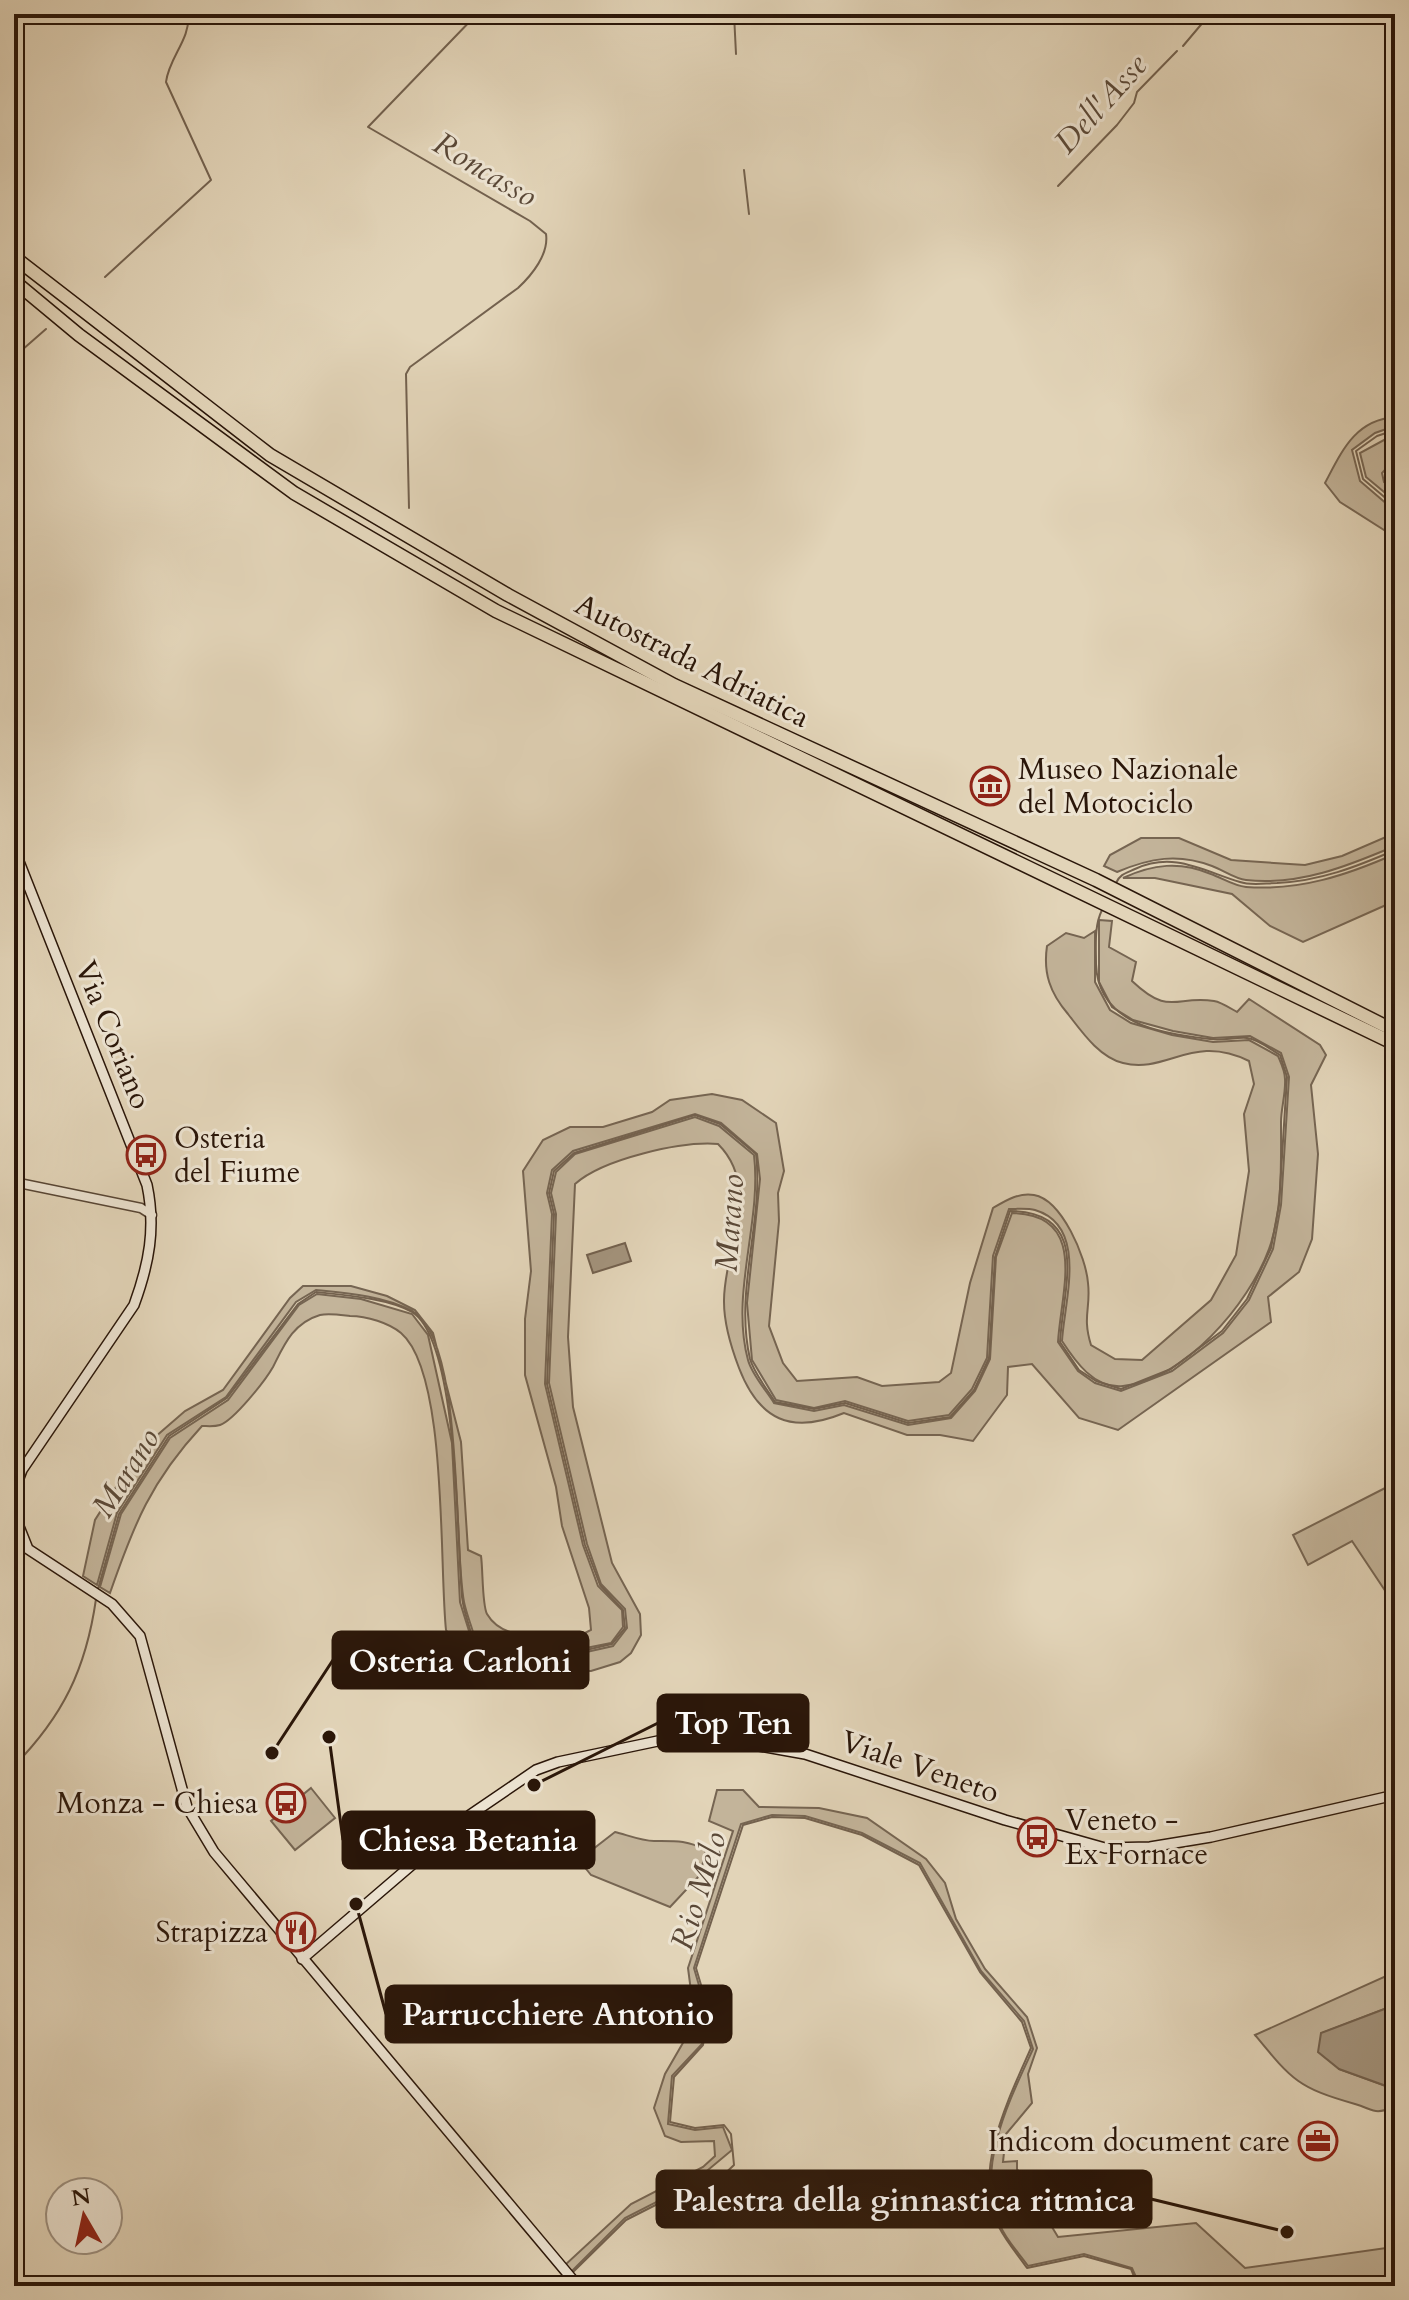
<svg xmlns="http://www.w3.org/2000/svg" width="1409" height="2300" font-family="Cardo,serif">
<rect width="100%" height="100%" fill="#e2d4b8"/>
<filter id="stains"><feTurbulence type="fractalNoise" baseFrequency=".0025" numOctaves="4"/><feColorMatrix values="0 0 0 0 .2 0 0 0 0 .09 0 0 0 0 .02 0 0 0 .5 -.17"/></filter>
<radialGradient id="worn" r=".72"><stop offset=".6" stop-color="#630" stop-opacity="0"/><stop offset="1" stop-color="#630" stop-opacity=".3"/></radialGradient>
<g fill="#c3b49a" stroke="#766552" stroke-width="2">
<path d="M1395 417V426L1375 433 1352 450 1360 481 1395 511V537L1340 502 1325 483C1342 451 1355 420 1395 417Z"/>
<polygon points="1395,434 1395,459 1382,473 1384,482 1395,488 1395,501 1366,477 1360,453"/>
<path d="M1395 833V846C1348 866 1299 886 1246 880 1235 879 1223 870 1212 866 1178 853 1150 858 1117 872L1104 866 1110 855 1141 838H1179L1231 860 1305 865 1342 856Z"/>
<path d="M1395 854V901L1303 942 1270 926 1232 894 1155 878H1123C1153 864 1180 861 1211 874 1222 878 1234 886 1246 887 1300 891 1347 875 1395 854Z"/>
<path d="M1099 920 1112 921 1109 947 1136 962 1132 981C1170 1017 1175 995 1214 1001 1221 1002 1230 1008 1237 1012L1249 999 1320 1045 1326 1055 1311 1085 1318 1154 1312 1239 1299 1272 1268 1297 1271 1322 1118 1430 1079 1418 1032 1364 1008 1367 1007 1395 973 1441 940 1435H907L844 1413C791 1435 759 1420 739 1368 731 1347 724 1325 724 1302 723 1250 763 1189 718 1144 681 1141 603 1159 575 1184L568 1337 573 1407 612 1563 640 1614 641 1635 631 1653 620 1662 591 1671 498 1669 466 1659 446 1630C439 1565 448 1373 401 1333 389 1323 367 1316 350 1316 341 1315 329 1313 320 1315 293 1323 284 1345 273 1367 265 1381 234 1420 220 1425 214 1427 207 1426 202 1426 151 1481 134 1524 110 1593L100 1587 121 1514 170 1438 228 1400 299 1305 317 1294 361 1299 412 1314 428 1335 452 1443 460 1602 470 1634 493 1650 582 1653 613 1646 627 1628 625 1609 601 1584 587 1544 549 1383 556 1214 551 1193 556 1172 575 1154 695 1117 719 1126 754 1155C762 1222 730 1293 748 1360 752 1375 766 1390 774 1403L814 1411 844 1405 908 1425 951 1418 975 1391 990 1359 996 1257 1012 1213C1089 1214 1061 1291 1058 1342L1078 1371 1095 1383 1121 1391 1172 1371 1223 1333 1249 1300 1273 1249 1281 1205 1289 1077 1281 1053 1250 1036 1213 1038 1173 1031 1133 1020 1112 1007 1099 982Z"/>
<path d="M1095 931V982L1110 1010 1131 1023 1172 1035 1213 1042 1249 1040 1278 1056C1281 1063 1285 1071 1285 1079 1286 1093 1281 1108 1281 1122 1281 1162 1283 1210 1269 1249 1249 1304 1184 1380 1123 1386 1094 1389 1075 1361 1062 1341 1064 1302 1089 1226 1035 1210 1028 1208 1017 1209 1009 1209L993 1256 987 1358 972 1389 949 1415 908 1421 845 1401 814 1408 776 1400 752 1360 747 1303 760 1179 757 1154 721 1123 695 1114 573 1151 552 1170 547 1193 552 1214 545 1384 583 1545 598 1586 622 1610 623 1627 611 1643 581 1649 494 1646 473 1632C470 1622 466 1612 464 1602 453 1546 465 1340 412 1311 384 1296 346 1293 316 1290L296 1302 226 1397 167 1435 117 1513 97 1585 83 1576 95 1520 139 1451 185 1411 223 1390 290 1298 303 1286H351L387 1296 415 1310 433 1333 461 1442 468 1550 481 1556C483 1569 482 1605 487 1614 505 1645 554 1635 583 1634L591 1630 589 1608 562 1526 556 1487 525 1375V1319L531 1271 523 1171 543 1140 570 1127H603L652 1112 670 1100 712 1094 742 1100 776 1123 784 1171 778 1193 779 1221 769 1326 783 1363 797 1381 857 1377 882 1386 939 1382 951 1373 970 1283 993 1208C1005 1201 1019 1192 1034 1195 1062 1200 1086 1257 1088 1283 1091 1308 1082 1316 1091 1345L1115 1359 1142 1360 1211 1300 1236 1255 1249 1171 1244 1114 1254 1084 1249 1061C1192 1033 1167 1074 1123 1063 1099 1057 1082 1032 1068 1014 1050 993 1043 973 1047 946L1066 933 1084 938Z"/>
<polygon points="1395,1483 1395,1588 1386,1592 1352,1541 1308,1565 1293,1535"/>
<polygon points="311,1788 335,1818 295,1850 271,1821"/>
<path d="M717 1790H743L759 1807 819 1808 867 1818 926 1859 945 1883 956 1919 985 1969 1027 2017 1037 2048 1028 2074 1032 2103 1006 2134 1003 2162 1017 2161V2169L1058 2237 1196 2223 1245 2268 1386 2248 1395 2253V2286H1140L1132 2268 1084 2254 1028 2266C1019 2253 1006 2240 1000 2225 974 2169 1010 2099 1033 2049L1024 2021 981 1971 920 1863 862 1833 805 1816 772 1815 741 1824 694 1968 707 2013 702 2044 672 2076 668 2124 695 2130 723 2127 732 2150 690 2185 625 2218 571 2272 565 2265 631 2204 703 2167 715 2156 714 2141 681 2142 665 2136 654 2108 665 2074 695 2022 688 1968 733 1831 709 1821Z"/>
<path d="M615 1832C627 1835 642 1841 654 1841 675 1841 687 1840 706 1850L700 1875 670 1907 591 1875 579 1860Z"/>
<path d="M1395 1972V2005L1322 2033 1339 2069 1388 2087 1395 2085V2107C1373 2115 1375 2110 1355 2104 1298 2088 1292 2080 1255 2035Z"/>
</g>
<g fill="#a3937c" stroke="#73614e" stroke-width="2">
<polygon points="625,1243 631,1261 593,1273 587,1255"/>
<polygon points="1395,2005 1395,2085 1389,2087 1339,2069 1318,2052 1321,2033"/>
</g>
<g fill="none" stroke-linecap="round" stroke-linejoin="round">
<g stroke="#73614e" stroke-width="2">
<polyline points="734,14 736,54"/>
<polyline points="1183,46 1210,14"/>
<polyline points="744,170 749,214"/>
<polyline points="1058,186 1117,125 1134,103 1137,92 1177,51"/>
<path d="M105 277 211 180 166 82C169 57 191 39 188 14"/>
<polyline points="14,357 46,329"/>
<polyline points="1395,430 1377,436 1356,451 1363,479 1395,506"/>
<path d="M409 508 406 374 410 367 518 288C532 275 549 254 546 234L530 221 368 127 477 14"/>
<path d="M1116 883C1120 874 1126 873 1135 869 1174 851 1203 871 1240 882 1251 886 1266 883 1277 883 1320 881 1356 867 1395 850"/>
<path d="M98 1589 119 1514 169 1436 227 1398 298 1304 316 1292C343 1295 388 1298 412 1312 459 1341 457 1543 462 1597 463 1609 468 1621 471 1633L494 1648 582 1651 612 1644 625 1628 623 1610 600 1585 585 1545 547 1384 554 1214 549 1193 554 1171 574 1153 695 1115 720 1124 756 1154C764 1221 734 1290 750 1359 754 1373 767 1389 775 1402L814 1409 845 1403 908 1423 950 1417 974 1390 989 1358 995 1257 1010 1211C1092 1212 1063 1287 1060 1342L1079 1370 1096 1381 1121 1389 1171 1369 1222 1331 1247 1299 1271 1248 1279 1205 1287 1077 1280 1055C1270 1049 1258 1039 1247 1038 1235 1037 1222 1041 1210 1039 1161 1034 1098 1024 1096 964 1096 946 1094 926 1102 910"/>
<path d="M14 1766C63 1716 86 1669 96 1599"/>
<path d="M571 2274 626 2220 691 2187 717 2181 734 2165 731 2134 724 2125 695 2128 670 2122 674 2077 703 2045 709 2012 696 1968 743 1825 772 1817 805 1818 862 1835 919 1865 980 1972 1022 2022 1031 2048C1009 2098 971 2173 999 2227 1006 2241 1018 2255 1027 2268L1084 2256 1131 2269 1138 2286"/>
<polyline points="559,2286 567,2278"/>
</g>
<g stroke="#584635" stroke-width="11">
<polyline id="tertiary" points="14,1182 141,1208 152,1215"/>
</g>
<g stroke="#2a1609" stroke-width="12">
<g id="secondary">
<path d="M14 849 147 1185C156 1228 149 1264 134 1305L22 1470 14 1491"/>
<polyline points="14,1514 28,1549 112,1604 140,1636 187,1807 214,1852 578,2286"/>
<polyline points="302,1959 470,1815 536,1770 558,1762 691,1734 805,1754 1005,1820 1105,1848 1150,1847 1211,1837 1395,1795"/>
</g>
</g>
<g stroke="#2a1609" stroke-width="15">
<g id="motorway">
<polyline points="14,257 270,455 508,595 674,685 1096,880 1395,1031"/>
<polyline points="14,281 79,335 294,493 496,611 1395,1044"/>
</g>
</g>
<use href="#tertiary" stroke="#ece3d1" stroke-width="8"/>
<use href="#secondary" stroke="#ece3d1" stroke-width="9"/>
<use href="#motorway" stroke="#e2d4b8" stroke-width="12"/>
</g>
<defs>
<g id="museum-ring" transform="scale(2)"><circle r="9.5" fill="#ece3d1" stroke="#8f2418" stroke-width="1.5"/><path d="M0-6L6-3V-2H-6V-3ZM-5-1h2V3h-2ZM-1-1h2V3h-2ZM3-1h2V3H3ZM-6 4H6V6H-6Z" fill="#8f2418"/></g>
<g id="bus-ring" transform="scale(2)"><circle r="9.5" fill="#ece3d1" stroke="#8f2418" stroke-width="1.5"/><path d="M-5-6H5V4H4V6H2V4H-2V6H-4V4H-5ZM-3.5-4V0h7V-4ZM-3.5 1.2v1.5H-2V1.2ZM2 1.2v1.5H3.5V1.2Z" fill="#8f2418"/></g>
<g id="restaurant-ring" transform="scale(2)"><circle r="9.5" fill="#ece3d1" stroke="#8f2418" stroke-width="1.5"/><path d="M-5-6h1v4h1v-4h1v4h1v-4h1v5L-1.5 .5V6h-2V.5L-5-1ZM5-6V6H3V1.5H1.5Q1.5-4 5-6Z" fill="#8f2418"/></g>
<g id="office-ring" transform="scale(2)"><circle r="9.5" fill="#ece3d1" stroke="#8f2418" stroke-width="1.5"/><path d="M-6-3h4V-5.5h4V-3h4V5H-6ZM-1-4.5V-3h2v-1.5ZM-6 0V1H6V0Z" fill="#8f2418"/></g>
</defs>
<g fill-rule="evenodd">
<use href="#museum-ring" x="990" y="786"/>
<use href="#bus-ring" x="146" y="1155"/>
<use href="#bus-ring" x="286" y="1803"/>
<use href="#bus-ring" x="1037" y="1837"/>
<use href="#restaurant-ring" x="296" y="1932"/>
<use href="#office-ring" x="1318" y="2141"/>
</g>
<g text-anchor="middle" dominant-baseline="central" stroke-width="6" stroke-linejoin="round" paint-order="stroke">
<g font-size="30" fill="#2a1609" stroke="#ece3d1">
<text transform="translate(692 661) rotate(27)">Autostrada Adriatica</text>
<text transform="translate(113 1035) rotate(68)">Via Coriano</text>
<text transform="translate(920 1767) rotate(19)">Viale Veneto</text>
</g>
<g font-size="30" fill="#2a1609" stroke="#ece3d1" text-anchor="start">
<text x="1018" y="769">Museo Nazionale<tspan x="1018" dy="34">del Motociclo</tspan></text>
<text x="174" y="1138">Osteria<tspan x="174" dy="34">del Fiume</tspan></text>
<text x="258" y="1803" text-anchor="end">Monza - Chiesa</text>
<text x="1065" y="1820">Veneto -<tspan x="1065" dy="34">Ex Fornace</tspan></text>
<text x="268" y="1932" text-anchor="end">Strapizza</text>
<text x="1290" y="2141" text-anchor="end">Indicom document care</text>
</g>
<g font-size="32" font-style="italic" fill="#5a4837" stroke="#ece3d1">
<text transform="translate(1101 104) rotate(-48)">Dell'Asse</text>
<text transform="translate(485 170) rotate(31)">Roncasso</text>
<text transform="translate(730 1223) rotate(-86)">Marano</text>
<text transform="translate(126 1473) rotate(-58)">Marano</text>
<text transform="translate(699 1891) rotate(-73)">Rio Melo</text>
</g>
</g>
<path fill="none" stroke="#2a1609" stroke-width="3" d="M272 1753L333 1660M534 1785L658 1723M329 1737L343 1840M356 1904L386 2014M1287 2232L1151 2199"/>
<g fill="#2a1609" stroke="#ece3d1" stroke-width="3">
<circle cx="272" cy="1753" r="8"/>
<circle cx="534" cy="1785" r="8"/>
<circle cx="329" cy="1737" r="8"/>
<circle cx="356" cy="1904" r="8"/>
<circle cx="1287" cy="2232" r="8"/>
</g>
<g fill="#2a1609" stroke="#2a1609" stroke-width="3">
<rect x="333" y="1632" width="255" height="56" rx="8"/>
<rect x="658" y="1695" width="150" height="56" rx="8"/>
<rect x="343" y="1812" width="251" height="56" rx="8"/>
<rect x="386" y="1986" width="345" height="56" rx="8"/>
<rect x="657" y="2171" width="494" height="56" rx="8"/>
</g>
<g font-size="32" text-anchor="middle" font-weight="bold" fill="#fff">
<text x="460" y="1672">Osteria Carloni</text>
<text x="733" y="1734">Top Ten</text>
<text x="468" y="1851">Chiesa Betania</text>
<text x="558" y="2025">Parrucchiere Antonio</text>
<text x="904" y="2211">Palestra della ginnastica ritmica</text>
</g>
<rect width="1409" height="2300" fill="none" stroke="#e2d4b8" stroke-width="48"/>
<rect x="16" y="16" width="1377" height="2268" fill="none" stroke="#2a1609" stroke-width="4"/>
<rect x="24" y="24" width="1361" height="2252" fill="none" stroke="#2a1609" stroke-width="2"/>
<g transform="translate(84 2216) rotate(351)"><circle r="38" fill="#ece3d1" stroke="#9e9181" stroke-width="2"/>
<path d="M0-6L14 30L0 20L-14 30Z" fill="#8f2418"/>
<text y="-12" font-size="22" font-weight="bold" text-anchor="middle" fill="#2a1609">N</text>
</g>
<rect width="100%" height="100%" filter="url(#stains)"/>
<rect width="100%" height="100%" fill="url(#worn)"/>
</svg>
